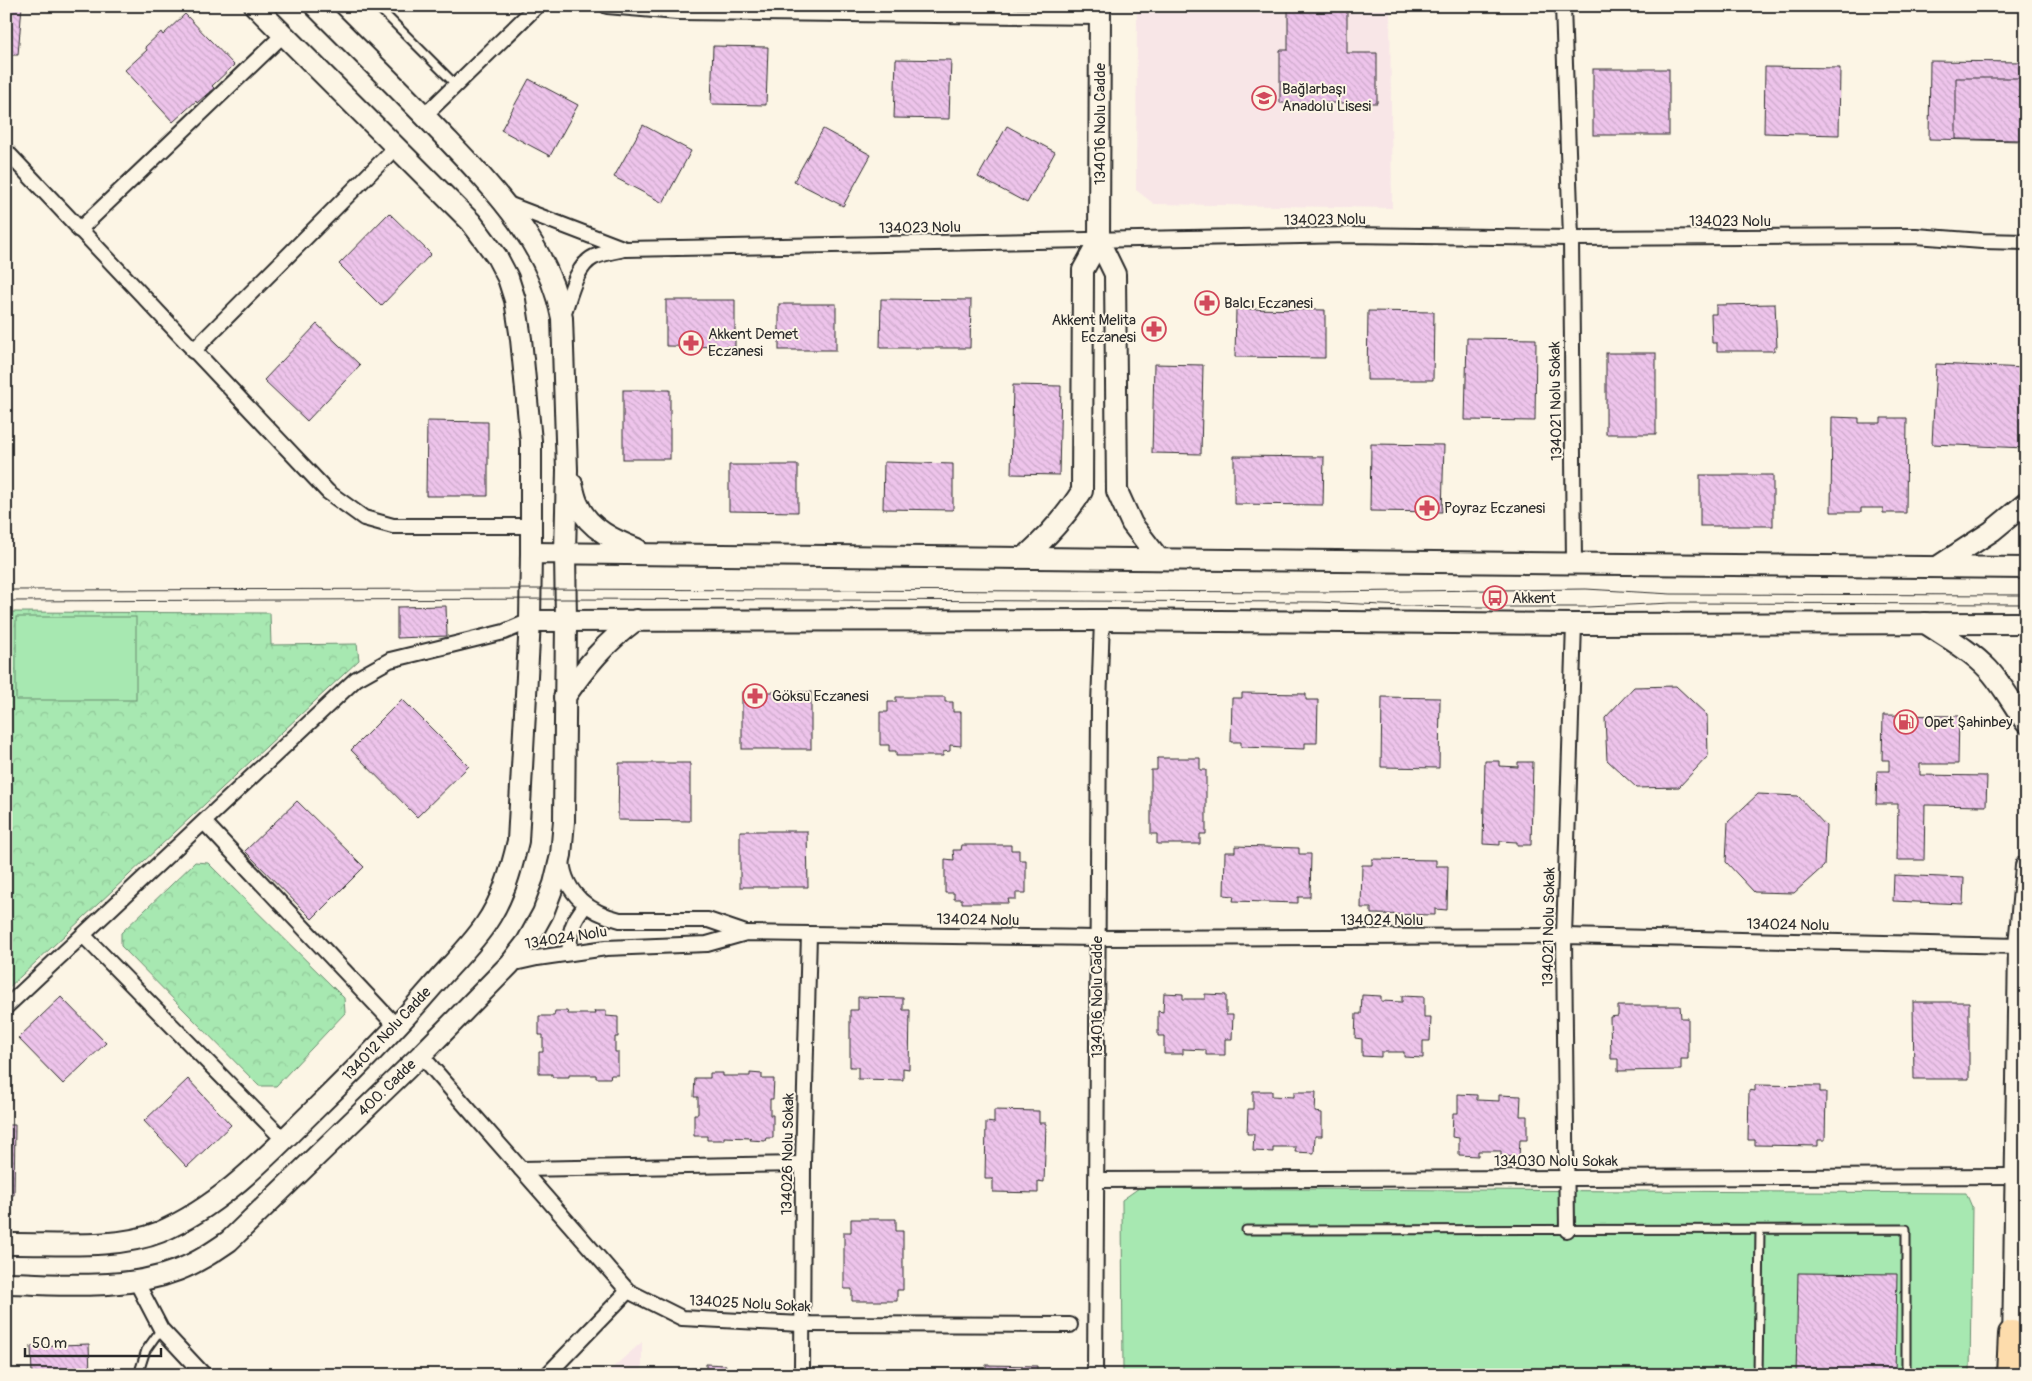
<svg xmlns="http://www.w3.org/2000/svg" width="2032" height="1381" font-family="Pangolin,sans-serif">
<defs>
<pattern id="park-crowns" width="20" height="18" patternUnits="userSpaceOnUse" patternTransform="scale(1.25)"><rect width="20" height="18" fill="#a7e8b1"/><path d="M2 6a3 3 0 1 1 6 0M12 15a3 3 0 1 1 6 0" fill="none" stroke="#90c798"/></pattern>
<pattern id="building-back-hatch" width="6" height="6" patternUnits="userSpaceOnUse" patternTransform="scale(1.25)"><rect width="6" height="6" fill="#eec4eb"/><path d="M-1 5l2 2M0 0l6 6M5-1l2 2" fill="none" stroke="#cca9ca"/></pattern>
</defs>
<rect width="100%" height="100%" fill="#fcf5e5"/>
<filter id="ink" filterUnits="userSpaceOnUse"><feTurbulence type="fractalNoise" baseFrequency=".02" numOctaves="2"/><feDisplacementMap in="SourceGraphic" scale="10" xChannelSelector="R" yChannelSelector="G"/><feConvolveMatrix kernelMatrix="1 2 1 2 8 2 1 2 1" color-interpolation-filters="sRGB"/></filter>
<g filter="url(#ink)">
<g fill="#f8e6e7">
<polygon points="1137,6 1390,6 1392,208 1154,204 1136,190"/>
<polygon points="642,1342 642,1375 604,1375"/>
</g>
<g fill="url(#park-crowns)" stroke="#698a6e">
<polygon points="6,612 270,613 271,645 357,644 359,660 6,990"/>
<polygon points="195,862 208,863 344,998 345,1013 276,1086 259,1086 121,946 121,933"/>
</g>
<g fill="#a7e8b1" stroke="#698a6e">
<rect x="16" y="617" width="120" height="83"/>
<polygon points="1139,1188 1966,1193 1972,1207 1970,1375 1123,1375 1122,1200"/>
</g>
<g fill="url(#building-back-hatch)" stroke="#2b2b2b">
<polygon points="6,6 22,6 18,55 6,55"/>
<polygon points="1288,6 1347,6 1347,53 1377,53 1377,103 1280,103 1280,50 1288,50"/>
<polygon points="185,14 234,65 212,86 214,88 197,103 196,101 173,122 125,70 147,50 145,47 161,32 163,35"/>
<polygon points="713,46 768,47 766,105 711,104"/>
<polygon points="896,59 951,60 949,119 894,118"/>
<polygon points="1930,61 2025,62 2024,141 1929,139"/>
<polygon points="1765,67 1840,68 1839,135 1764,133"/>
<rect x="1593" y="69" width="76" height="66"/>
<polygon points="1956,78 2021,78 2021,140 1956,139"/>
<polygon points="529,79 578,105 550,156 501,130"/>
<polygon points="643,125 691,151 663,203 614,177"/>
<polygon points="1007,126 1055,152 1027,203 978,177"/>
<polygon points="823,129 871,155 843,206 794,181"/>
<polygon points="389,213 431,254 381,306 339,264"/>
<polygon points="881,299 971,300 970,348 880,348"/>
<polygon points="666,300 735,300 735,347 666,346"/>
<rect x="779" y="304" width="57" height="46"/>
<polygon points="1775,304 1777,347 1774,347 1774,351 1717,351 1717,343 1712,343 1711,314 1716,314 1716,305"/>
<polygon points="1236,309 1325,310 1325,358 1235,357"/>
<polygon points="1368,311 1434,312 1433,380 1367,380"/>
<polygon points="317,324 360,365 307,421 264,380"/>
<polygon points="1467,338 1536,339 1535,421 1465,420"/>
<rect x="1606" y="353" width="50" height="81"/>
<polygon points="1154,364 1203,365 1201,454 1152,453"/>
<polygon points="1936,364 2026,368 2025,448 1932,444"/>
<polygon points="1013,385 1061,386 1059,475 1011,474"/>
<rect x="623" y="390" width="47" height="69"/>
<polygon points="1832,417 1859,418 1859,423 1881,423 1881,418 1907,418 1906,513 1883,513 1883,508 1861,508 1861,512 1831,512"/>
<polygon points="427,421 488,422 488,496 426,496"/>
<polygon points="1371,444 1444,445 1442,512 1370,511"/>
<polygon points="1234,456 1324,457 1323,505 1234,504"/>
<polygon points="884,462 953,464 953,510 883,509"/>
<polygon points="729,465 798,465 798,512 729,511"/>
<rect x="1700" y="475" width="73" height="51"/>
<polygon points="6,497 12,535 6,535"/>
<polygon points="446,606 447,636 397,638 397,607"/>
<polygon points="1676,686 1707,715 1708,756 1679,787 1637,788 1607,760 1605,718 1634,687"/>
<rect x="742" y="692" width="69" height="57"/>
<polygon points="1242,693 1306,694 1306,700 1318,700 1317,743 1305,743 1305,749 1241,747 1241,742 1231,742 1232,698 1242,698"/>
<polygon points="896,697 945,697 945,702 953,702 953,712 961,712 961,746 950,745 950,751 943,752 943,756 896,756 896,751 889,751 889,745 880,745 880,712 888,712 888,702 896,702"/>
<polygon points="1382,697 1440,698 1439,768 1381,767"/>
<polygon points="402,699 469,766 417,817 351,750"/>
<polygon points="1883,715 1959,716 1958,764 1920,764 1920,775 1987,776 1986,806 1925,805 1924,860 1897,860 1898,804 1876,804 1877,771 1889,771 1889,760 1882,760"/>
<polygon points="1157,758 1200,758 1200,770 1206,770 1206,834 1200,834 1200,844 1157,844 1157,834 1151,834 1151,770 1157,770"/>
<polygon points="1485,761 1499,761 1499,766 1518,767 1518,762 1533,762 1531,845 1517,845 1517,842 1500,841 1500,845 1483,844"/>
<polygon points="619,763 690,763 690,821 618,820"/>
<polygon points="1758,794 1798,796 1826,826 1824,866 1794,893 1754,892 1726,862 1728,822"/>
<polygon points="297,801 364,867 312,919 245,851"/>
<polygon points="740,831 807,831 808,887 740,887"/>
<polygon points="962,845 1011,845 1011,850 1019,850 1019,860 1026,860 1026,893 1016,893 1016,899 1008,899 1009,903 962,903 962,899 954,899 954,893 945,893 945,859 954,860 953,850 961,850"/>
<polygon points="1235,846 1299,848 1299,854 1311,854 1310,897 1298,897 1298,903 1233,901 1234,896 1224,895 1225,852 1235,852"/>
<polygon points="1372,859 1436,860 1436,866 1448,866 1447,910 1435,909 1435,915 1371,914 1371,908 1361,908 1362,865 1372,865"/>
<polygon points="1894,875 1964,878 1963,904 1893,901"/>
<polygon points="1164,993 1183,994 1183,999 1205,999 1205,994 1226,995 1226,1015 1233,1015 1232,1039 1225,1039 1225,1055 1206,1055 1206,1050 1183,1049 1183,1054 1164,1054 1164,1036 1158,1036 1158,1011 1163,1012"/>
<polygon points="1362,995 1381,996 1381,1001 1402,1002 1402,996 1424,997 1424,1017 1431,1017 1430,1041 1423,1041 1423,1058 1404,1057 1404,1052 1381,1052 1381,1057 1362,1056 1362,1039 1355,1038 1356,1014 1361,1014"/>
<polygon points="61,997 106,1043 63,1084 18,1038"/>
<polygon points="858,997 903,998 903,1010 910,1010 909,1069 903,1068 903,1080 858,1079 858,1067 850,1067 850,1010 858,1010"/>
<polygon points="1913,1002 1969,1002 1969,1079 1914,1079"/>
<polygon points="1618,1006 1680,1006 1681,1018 1688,1018 1688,1059 1681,1059 1681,1070 1618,1071 1618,1059 1611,1059 1610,1017 1618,1016"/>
<polygon points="555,1011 567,1011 568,1014 595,1014 594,1011 606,1011 606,1016 618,1017 618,1037 615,1037 615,1052 618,1052 618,1075 611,1075 610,1078 596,1078 596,1075 569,1075 569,1077 552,1077 552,1074 539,1074 539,1052 543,1052 543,1035 539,1035 539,1016 554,1016"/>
<polygon points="710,1073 723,1073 723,1076 750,1076 750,1073 762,1074 762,1079 774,1079 773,1099 770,1099 770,1115 773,1115 773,1138 766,1138 765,1141 750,1140 751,1138 724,1137 724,1140 707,1140 707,1136 694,1136 694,1114 698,1114 698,1097 694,1097 695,1078 710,1078"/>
<polygon points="188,1079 231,1125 187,1167 144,1121"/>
<polygon points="1755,1085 1820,1086 1820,1092 1826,1092 1825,1140 1818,1140 1818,1146 1755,1145 1755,1140 1748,1140 1749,1090 1755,1091"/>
<polygon points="1253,1091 1272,1091 1272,1096 1294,1097 1294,1092 1316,1092 1315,1112 1322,1113 1322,1136 1315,1136 1314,1153 1295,1152 1296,1147 1273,1147 1273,1152 1253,1151 1254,1134 1247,1134 1248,1109 1253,1109"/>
<polygon points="1458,1094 1477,1095 1477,1100 1499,1101 1499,1095 1521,1096 1520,1116 1527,1116 1527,1140 1520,1140 1519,1157 1501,1156 1501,1151 1478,1151 1478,1156 1459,1155 1459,1138 1452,1137 1453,1113 1458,1113"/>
<polygon points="994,1110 1039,1111 1039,1123 1046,1123 1044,1182 1038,1181 1038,1193 993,1192 993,1179 985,1179 986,1122 994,1123"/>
<polygon points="6,1125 15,1125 14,1195 6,1195"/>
<polygon points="851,1219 896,1219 896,1231 903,1231 903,1290 897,1290 897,1301 852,1301 852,1289 844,1289 844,1232 851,1232"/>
<polygon points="1798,1273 1897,1274 1895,1375 1796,1375"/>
<polygon points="89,1344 90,1375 32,1375 31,1346"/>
<polygon points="706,1364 726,1365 726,1375 706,1375"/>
<polygon points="986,1365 1037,1366 1037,1373 1045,1373 1045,1375 978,1375 978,1373 986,1373"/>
</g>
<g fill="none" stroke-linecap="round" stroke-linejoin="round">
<g stroke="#2b2b2b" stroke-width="11">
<g id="lane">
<polyline points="377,6 456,85"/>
<polyline points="1246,1230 1906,1229 1906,1375"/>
<polyline points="138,1375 146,1350 161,1329"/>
<polyline points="1758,1375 1760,1230"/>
</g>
</g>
<g stroke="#2b2b2b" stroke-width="18">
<g id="street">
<polyline points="607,6 677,12 1100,17"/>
<polyline points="1563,6 1571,238 1574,563"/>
<polyline points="424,116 537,6"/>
<polyline points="6,151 328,492 364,518 393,526 531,526"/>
<polyline points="505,203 625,249"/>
<polyline points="79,230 283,35"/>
<path d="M562 318C569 300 575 266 594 257 603 253 615 251 625 249L1349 235 1571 238 1916 236 1982 241 2026 242"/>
<polyline points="193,351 396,147"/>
<polyline points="204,822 397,1027"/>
<path d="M562 861C565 894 590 913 620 920H708L746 933"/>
<polyline points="83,935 284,1140"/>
<path d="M570 952C568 933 573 920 586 905"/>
<polyline points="510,964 537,958 606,948 707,944 746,933 1097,938 1564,936 2019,946"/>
<polyline points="6,1007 356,679 390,660 504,632 530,621"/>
<polyline points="421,1055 628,1291 682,1318 802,1324 1070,1325"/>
<polyline points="521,1169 803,1164"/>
<polyline points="1097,1180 2015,1176"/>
<polyline points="1567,1230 1564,936 1574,624"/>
<polyline points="136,1281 161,1329 204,1375"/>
<polyline points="547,1375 628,1291"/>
<polyline points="802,1375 803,1164 809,934"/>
<polyline points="1095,1375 1099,705 1102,620"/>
</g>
</g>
<g stroke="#2b2b2b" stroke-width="24">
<g id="secondary">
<polyline points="255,6 471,222 497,257 508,278 515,300 521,339 531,441 531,553"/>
<polyline points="1100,6 1099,241 1115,274 1117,491 1132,524 1159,559"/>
<path d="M572 484C574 491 575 499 579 506 589 529 616 541 637 549"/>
<path d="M1025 557C1047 537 1066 517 1082 491L1083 270 1099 241"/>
<polyline points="1937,567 1992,531 2026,503"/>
<polyline points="530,621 1102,620 1574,624 2026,623"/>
<path d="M1925 623C1946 637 1970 650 1988 669 2003 685 2013 705 2026 723"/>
<path d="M564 698C587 665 604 644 636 620"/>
<path d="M6 1244C54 1243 116 1250 160 1232 221 1206 267 1156 313 1111 354 1071 394 1031 431 988 449 967 470 947 485 925 503 899 511 871 518 841L530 621 531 553 2026 568"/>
<path d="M6 1283C63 1284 124 1291 178 1270 197 1263 213 1252 229 1241L421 1055 510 964 527 942 543 913 554 884 561 855 564 821 566 621 565 553 567 470 562 318C548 243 492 187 441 133 400 90 357 48 315 6"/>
<polyline points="2013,1348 2019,946 2026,866"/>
</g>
</g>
<g stroke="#2b2b2b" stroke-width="30">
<polyline id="highway" points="2010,1375 2012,1334"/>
</g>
<use href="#lane" stroke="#fcf5e5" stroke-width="7"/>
<use href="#street" stroke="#fcf5e5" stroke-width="14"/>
<use href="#secondary" stroke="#fcf5e5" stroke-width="20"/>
<use href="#highway" stroke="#fddcac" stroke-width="26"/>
<g stroke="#2b2b2b" stroke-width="1">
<polyline points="6,590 530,589 1317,592 1586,589 1671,594 2026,595"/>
<polyline points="6,601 566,599 1318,602 1404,606 1477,607 1587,607 1671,603 2026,604"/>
</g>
</g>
</g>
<defs>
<g id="school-ring" transform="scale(1.25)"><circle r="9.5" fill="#fcf5e5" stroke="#d1495b" stroke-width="1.5"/><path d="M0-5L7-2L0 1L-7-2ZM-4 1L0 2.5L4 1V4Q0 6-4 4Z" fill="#d1495b"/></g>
<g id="pharmacy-ring" transform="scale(1.25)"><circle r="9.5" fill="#fcf5e5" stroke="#d1495b" stroke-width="1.5"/><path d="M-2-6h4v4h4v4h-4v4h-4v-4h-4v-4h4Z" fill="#d1495b"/></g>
<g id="bus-ring" transform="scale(1.25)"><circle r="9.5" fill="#fcf5e5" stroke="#d1495b" stroke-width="1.5"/><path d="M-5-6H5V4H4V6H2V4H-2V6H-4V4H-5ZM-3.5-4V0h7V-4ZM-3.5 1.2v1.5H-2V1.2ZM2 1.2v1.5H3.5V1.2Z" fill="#d1495b"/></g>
<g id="fuel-ring" transform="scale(1.25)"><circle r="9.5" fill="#fcf5e5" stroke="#d1495b" stroke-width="1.5"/><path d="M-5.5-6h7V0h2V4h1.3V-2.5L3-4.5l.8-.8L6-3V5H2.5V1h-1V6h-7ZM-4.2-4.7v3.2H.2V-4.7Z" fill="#d1495b"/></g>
</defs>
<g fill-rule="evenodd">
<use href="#school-ring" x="1264" y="98"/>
<use href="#pharmacy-ring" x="1207" y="303"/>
<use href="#pharmacy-ring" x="1154" y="329"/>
<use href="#pharmacy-ring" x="691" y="343"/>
<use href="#pharmacy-ring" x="1427" y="508"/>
<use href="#bus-ring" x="1495" y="598"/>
<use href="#pharmacy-ring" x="755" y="696"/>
<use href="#fuel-ring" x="1906" y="722"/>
</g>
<g text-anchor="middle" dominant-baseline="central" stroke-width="4" stroke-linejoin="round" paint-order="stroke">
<g font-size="15" fill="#2b2b2b" stroke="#fcf5e5" text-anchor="start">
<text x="1282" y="89">Bağlarbaşı<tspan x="1282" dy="17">Anadolu Lisesi</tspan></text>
<text x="1224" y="303">Balcı Eczanesi</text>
<text x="1136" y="320" text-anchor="end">Akkent Melita<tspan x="1136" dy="17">Eczanesi</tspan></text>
<text x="708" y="334">Akkent Demet<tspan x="708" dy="17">Eczanesi</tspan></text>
<text x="1444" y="508">Poyraz Eczanesi</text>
<text x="1512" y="598">Akkent</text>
<text x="772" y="696">Göksu Eczanesi</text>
<text x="1924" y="722">Opet Şahinbey</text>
</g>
<g font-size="15" fill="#2b2b2b" stroke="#fcf5e5">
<text transform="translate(1100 124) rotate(-90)">134016 Nolu Cadde</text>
<text transform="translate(1325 220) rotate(-1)">134023 Nolu</text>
<text x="1730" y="221">134023 Nolu</text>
<text transform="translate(920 228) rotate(-1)">134023 Nolu</text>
<text transform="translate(1556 401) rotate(-91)">134021 Nolu Sokak</text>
<text transform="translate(978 920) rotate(1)">134024 Nolu</text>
<text x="1382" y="920">134024 Nolu</text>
<text transform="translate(1788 925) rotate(1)">134024 Nolu</text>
<text transform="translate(1549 927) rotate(-89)">134021 Nolu Sokak</text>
<text transform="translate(566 938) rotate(-9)">134024 Nolu</text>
<text transform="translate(1097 997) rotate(-90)">134016 Nolu Cadde</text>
<text transform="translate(387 1034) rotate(-47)">134012 Nolu Cadde</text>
<text transform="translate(387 1088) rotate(-44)">400. Cadde</text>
<text transform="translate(788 1154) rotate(-89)">134026 Nolu Sokak</text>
<text x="1556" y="1161">134030 Nolu Sokak</text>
<text transform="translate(750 1304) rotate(3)">134025 Nolu Sokak</text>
</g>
</g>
<rect width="2032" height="1381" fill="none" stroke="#fcf5e5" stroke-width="25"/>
<rect x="12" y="12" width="2007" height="1356" fill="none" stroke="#2b2b2b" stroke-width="2" filter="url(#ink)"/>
<path d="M25 1348v8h136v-8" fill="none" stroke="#2b2b2b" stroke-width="2.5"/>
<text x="32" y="1348" font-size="15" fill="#2b2b2b" stroke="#fcf5e5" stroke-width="4" paint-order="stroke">50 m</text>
</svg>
